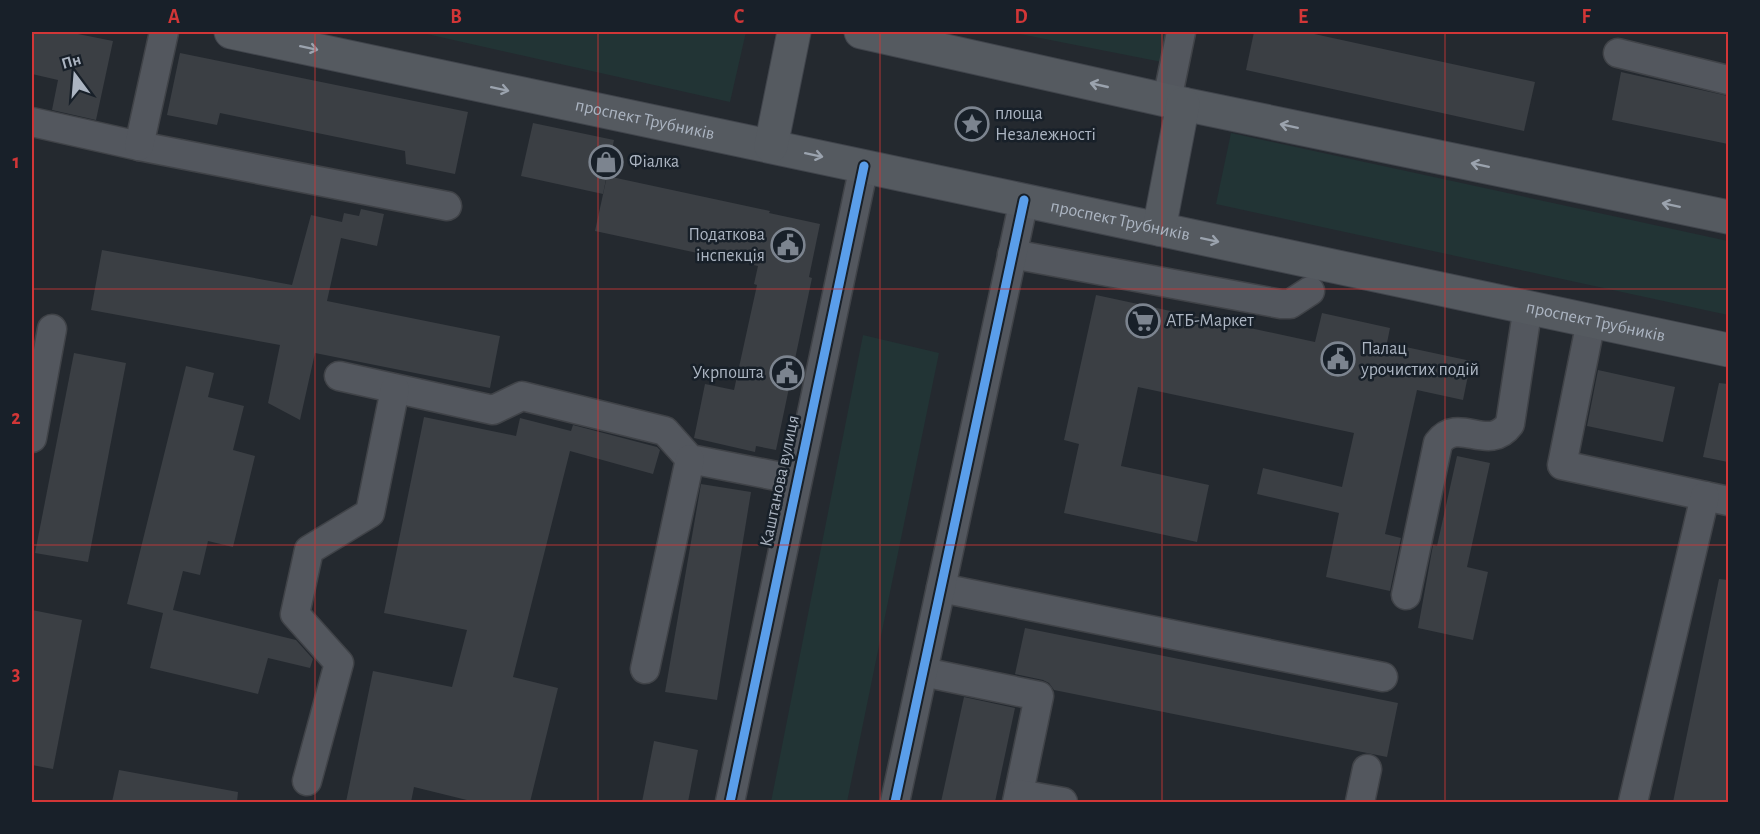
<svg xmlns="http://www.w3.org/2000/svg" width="1760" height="834" font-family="'Alegreya Sans',sans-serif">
<rect width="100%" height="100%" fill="#24292f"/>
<g fill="#223435">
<polygon points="418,32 746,32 730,102"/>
<polygon points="1010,32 1169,32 1162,62"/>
<polygon points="1231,133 1728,241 1728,315 1216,204"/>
<polygon points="863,335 939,353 847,802 771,802"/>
</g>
<g fill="#3b3f44">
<polygon points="32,32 68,32 113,41 96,120 52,110 58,80 32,74"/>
<polygon points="1254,32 1305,32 1535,82 1524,131 1246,70"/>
<polygon points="180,53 468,112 455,174 406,164 405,151 220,113 217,125 167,115"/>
<polygon points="1621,72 1728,96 1728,144 1612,120"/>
<polygon points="533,123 614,140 603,194 521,176"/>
<polygon points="607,176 770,211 769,213 820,224 809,277 812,278 776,450 756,446 755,452 694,438 705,384 734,390 757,285 754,284 758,266 595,231"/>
<polygon points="361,209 384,214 377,246 341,238 327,301 500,336 490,388 315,353 300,420 268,403 280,345 91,310 102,250 292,285 311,215 342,222 344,213 359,216"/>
<polygon points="1096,295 1315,342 1322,313 1390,328 1387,343 1471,361 1463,400 1417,390 1385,534 1401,538 1390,591 1326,577 1339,513 1257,494 1263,468 1342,487 1354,433 1138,387 1121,466 1209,485 1197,542 1064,513 1079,444 1064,440"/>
<polygon points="74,353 126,363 88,562 35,553"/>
<polygon points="186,366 214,373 208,397 244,406 233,450 255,456 233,547 208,541 200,575 183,571 173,610 296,640 313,659 310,668 268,658 258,694 150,668 163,613 127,604"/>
<polygon points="1598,370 1675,387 1663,442 1587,426"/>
<polygon points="1719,383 1728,384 1728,462 1703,457"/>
<polygon points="424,417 516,436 520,418 571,431 573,425 657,447 660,450 653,474 570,451 513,677 558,688 530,802 475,802 414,787 411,802 346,802 373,671 452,687 467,630 384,613"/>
<polygon points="1457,456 1490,463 1467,567 1488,572 1473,640 1418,628 1433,545 1437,546"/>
<polygon points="701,484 751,492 717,700 665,692"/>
<polygon points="1719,579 1728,580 1728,802 1673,802"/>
<polygon points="32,610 82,620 53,769 32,765"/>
<polygon points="1025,628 1398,703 1387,757 1054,690 1049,683 1043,680 1015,674"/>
<polygon points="964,697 1015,708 995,802 941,802"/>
<polygon points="654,741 698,750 688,802 642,802"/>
<polygon points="119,770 238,792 237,802 112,802"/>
</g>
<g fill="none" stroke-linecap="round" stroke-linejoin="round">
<g stroke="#404348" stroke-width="31">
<g id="minor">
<polyline points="1618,53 1728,80"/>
<polyline points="1167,100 1181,32"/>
<polyline points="32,122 139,146 447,206"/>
<polyline points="139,146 164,32"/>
<polyline points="1012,254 1281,304 1290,304 1310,291"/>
<polyline points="1591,321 1562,465 1728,501"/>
<polyline points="339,376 493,410 522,396 665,431 690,459 797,480"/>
<polyline points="32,438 52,329"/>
<polyline points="941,588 1383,677"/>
<path d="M1406 595 1438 443C1459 415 1488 454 1510 424L1528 306"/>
<polyline points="645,669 690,459"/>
<polyline points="923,672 1039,696 1017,802"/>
<polyline points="307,781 339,663 295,614 309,550 370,513 395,389"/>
<polyline points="1019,794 1063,802"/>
<polyline points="730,802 864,166"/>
<polyline points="895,802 1024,200"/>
<polyline points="1360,802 1367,769"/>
<polyline points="1633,802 1705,496"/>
</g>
</g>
<g stroke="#41454c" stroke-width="35">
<g id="major">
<path id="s1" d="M231 32 1728 350"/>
<polyline points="861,32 1183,104 1728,217"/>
<polyline points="771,146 794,32"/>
<polyline points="1159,229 1183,104"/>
</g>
</g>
<use href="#minor" stroke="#53575e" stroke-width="28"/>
<use href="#major" stroke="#555a60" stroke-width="33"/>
<g stroke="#182029" stroke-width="13">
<g id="cycleway">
<polyline points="730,802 864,166"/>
<polyline points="895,802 1024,200"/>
</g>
</g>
<use href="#cycleway" stroke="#5a9eea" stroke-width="9"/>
</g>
<defs><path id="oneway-shaft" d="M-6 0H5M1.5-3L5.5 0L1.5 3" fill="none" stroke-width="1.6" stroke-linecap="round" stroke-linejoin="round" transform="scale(1.5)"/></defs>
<g stroke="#9ba3ae">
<use href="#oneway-shaft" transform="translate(309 48) rotate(12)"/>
<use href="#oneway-shaft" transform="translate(1099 85) rotate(-167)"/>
<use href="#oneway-shaft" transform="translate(500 89) rotate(12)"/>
<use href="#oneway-shaft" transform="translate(1289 126) rotate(-168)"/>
<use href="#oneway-shaft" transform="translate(814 155) rotate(12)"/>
<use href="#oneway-shaft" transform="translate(1480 165) rotate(-168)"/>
<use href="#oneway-shaft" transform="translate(1671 205) rotate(-168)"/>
<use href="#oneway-shaft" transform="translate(1210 240) rotate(12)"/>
</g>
<path fill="none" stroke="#d23637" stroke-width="1.5" stroke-opacity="0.55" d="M315 32V802M598 32V802M880 32V802M1162 32V802M1445 32V802M32 289H1728M32 545H1728"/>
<defs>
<g id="sight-ring" transform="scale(1.725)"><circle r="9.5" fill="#182029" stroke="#7c848f" stroke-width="1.5"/><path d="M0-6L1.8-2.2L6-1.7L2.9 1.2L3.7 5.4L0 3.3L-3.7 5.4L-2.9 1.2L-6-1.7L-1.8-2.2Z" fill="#7c848f"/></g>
<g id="shop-ring" transform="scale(1.725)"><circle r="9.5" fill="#182029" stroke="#7c848f" stroke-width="1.5"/><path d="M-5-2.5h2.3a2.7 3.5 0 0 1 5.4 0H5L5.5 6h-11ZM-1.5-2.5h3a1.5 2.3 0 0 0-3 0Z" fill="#7c848f"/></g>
<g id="civic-ring" transform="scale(1.725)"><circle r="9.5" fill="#182029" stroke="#7c848f" stroke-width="1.5"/><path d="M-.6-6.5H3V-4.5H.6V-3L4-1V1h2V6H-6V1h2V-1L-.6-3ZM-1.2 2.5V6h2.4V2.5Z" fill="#7c848f"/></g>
<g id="supermarket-ring" transform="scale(1.725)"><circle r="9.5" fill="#182029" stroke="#7c848f" stroke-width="1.5"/><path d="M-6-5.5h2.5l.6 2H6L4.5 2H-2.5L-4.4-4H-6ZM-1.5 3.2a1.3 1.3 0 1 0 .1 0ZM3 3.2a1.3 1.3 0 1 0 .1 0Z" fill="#7c848f"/></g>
</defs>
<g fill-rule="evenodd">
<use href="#sight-ring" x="972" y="124"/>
<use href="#shop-ring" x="606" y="162"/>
<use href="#civic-ring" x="788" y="245"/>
<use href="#supermarket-ring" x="1143" y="321"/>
<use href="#civic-ring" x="1338" y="359"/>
<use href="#civic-ring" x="787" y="373"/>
</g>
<g text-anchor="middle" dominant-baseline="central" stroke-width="5" stroke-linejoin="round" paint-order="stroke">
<g font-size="18" fill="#acb5c2" stroke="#182029" text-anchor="start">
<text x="995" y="114">площа<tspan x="995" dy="21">Незалежності</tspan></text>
<text x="629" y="162">Фіалка</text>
<text x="765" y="235" text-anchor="end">Податкова<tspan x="765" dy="21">інспекція</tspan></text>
<text x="1166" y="321">АТБ-Маркет</text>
<text x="1361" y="349">Палац<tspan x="1361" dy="21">урочистих подій</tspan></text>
<text x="764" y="373" text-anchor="end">Укрпошта</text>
</g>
<g font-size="18" fill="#acb5c2" stroke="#182029">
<text stroke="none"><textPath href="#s1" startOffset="423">проспект Трубників</textPath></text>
<text stroke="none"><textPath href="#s1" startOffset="909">проспект Трубників</textPath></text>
<text stroke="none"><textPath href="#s1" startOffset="1395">проспект Трубників</textPath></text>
<text transform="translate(780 481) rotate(-78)">Каштанова вулиця</text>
</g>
</g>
<rect width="1760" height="834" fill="none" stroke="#182029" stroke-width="66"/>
<g transform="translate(75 75) rotate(344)" stroke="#182029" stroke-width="4.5" paint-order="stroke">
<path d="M0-4.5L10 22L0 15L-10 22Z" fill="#acb5c2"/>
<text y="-9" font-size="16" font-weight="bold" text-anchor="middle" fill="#acb5c2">Пн</text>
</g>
<rect x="33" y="33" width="1694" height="768" fill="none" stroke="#d23637" stroke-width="2"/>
<g font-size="20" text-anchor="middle" font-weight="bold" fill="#d23637">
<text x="174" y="23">A</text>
<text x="456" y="23">B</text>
<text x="739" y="23">C</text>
<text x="1021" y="23">D</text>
<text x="1303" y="23">E</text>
<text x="1586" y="23">F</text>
<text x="16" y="168">1</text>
<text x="16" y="424">2</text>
<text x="16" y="680">3</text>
</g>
</svg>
